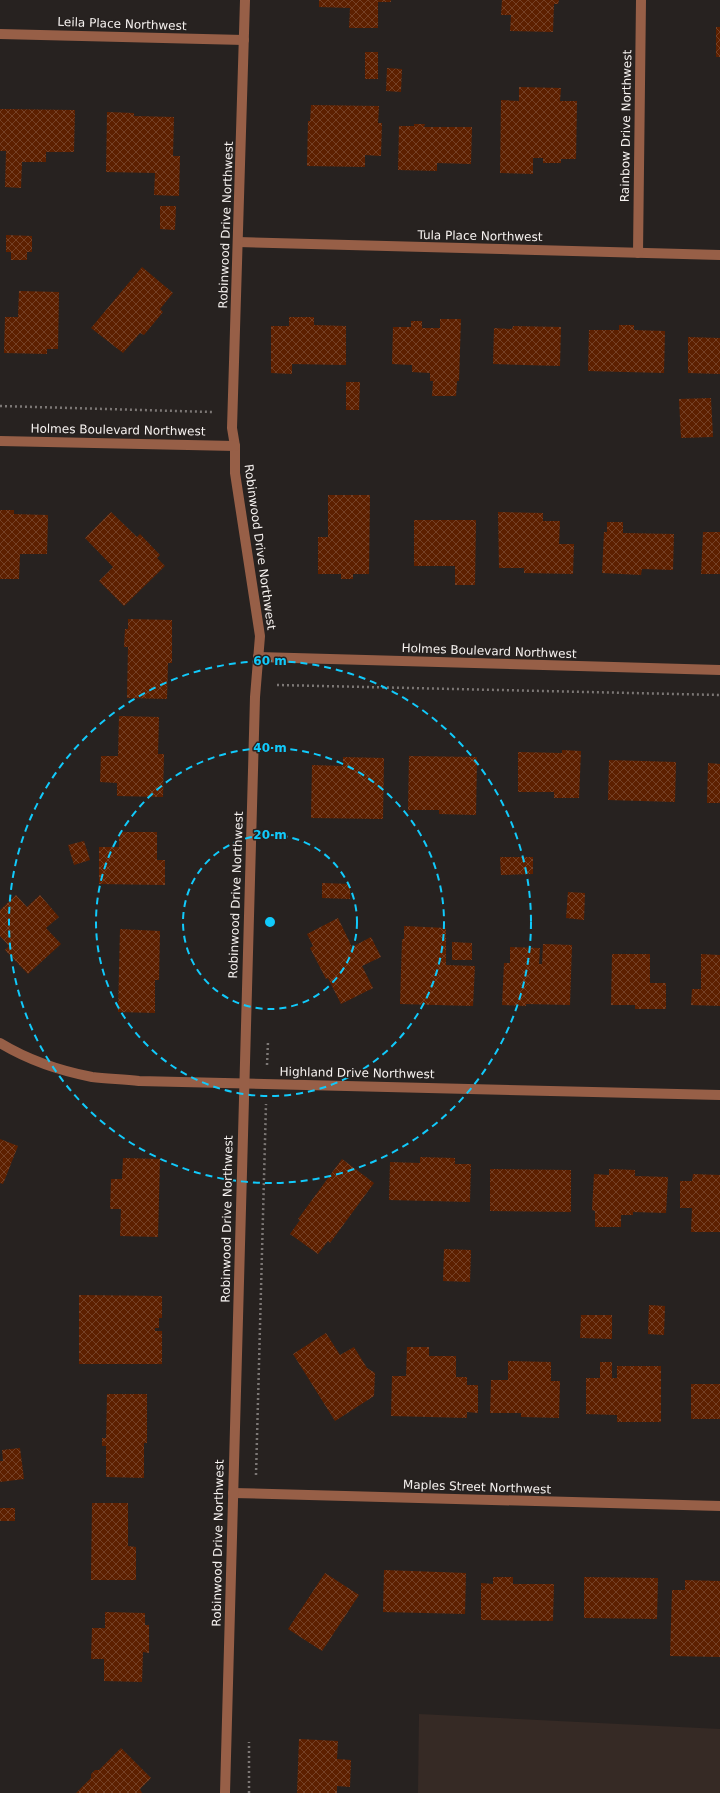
<svg xmlns="http://www.w3.org/2000/svg" width="720" height="1793" font-family="'DejaVu Sans',sans-serif">
<defs>
<pattern id="building-cross-hatch" width="8" height="8" patternUnits="userSpaceOnUse"><rect width="8" height="8" fill="#5d2000"/><path d="M0 0l8 8M0 8l8-8" fill="none" stroke="#754126"/></pattern>
</defs>
<rect width="100%" height="100%" fill="#272220"/>
<polygon fill="#362a25" points="419,1714 720,1729 720,1793 418,1793"/>
<g fill="url(#building-cross-hatch)">
<polygon points="319,0 391,0 391,2 378,2 378,28 349,28 350,8 319,7"/>
<polygon points="502,0 559,0 558,4 554,4 553,32 510,31 511,15 501,15"/>
<rect x="716" y="27" width="4" height="30"/>
<rect x="365" y="52" width="13" height="27"/>
<polygon points="387,68 402,69 401,92 386,91"/>
<polygon points="519,87 561,88 560,101 577,101 576,159 561,159 561,163 543,163 543,158 533,158 533,174 500,173 501,100 519,101"/>
<polygon points="311,105 379,106 378,123 382,123 381,156 365,155 365,167 307,166 308,121 310,121"/>
<polygon points="0,109 75,110 74,152 46,152 46,162 22,162 21,188 5,187 6,151 0,151"/>
<polygon points="107,112 134,113 134,116 174,117 173,156 180,156 179,196 154,195 155,173 106,172"/>
<polygon points="414,124 425,124 424,127 472,127 471,164 437,163 437,171 398,170 399,126 414,126"/>
<polygon points="160,206 176,206 175,230 160,229"/>
<polygon points="6,235 32,236 32,252 27,252 27,260 11,260 11,252 6,252"/>
<polygon points="142,267 173,293 160,309 163,312 144,335 140,333 123,353 91,328"/>
<polygon points="19,291 59,292 58,349 47,349 47,354 4,353 5,317 18,317"/>
<polygon points="289,317 314,317 314,325 346,326 346,365 292,364 292,374 271,373 271,326 289,326"/>
<polygon points="440,319 461,319 459,381 457,381 456,396 432,396 433,381 430,381 430,373 412,372 412,365 392,364 393,327 411,327 411,321 422,321 422,328 440,328"/>
<polygon points="619,325 634,325 634,330 665,331 664,373 588,371 589,330 619,330"/>
<polygon points="513,326 561,327 560,366 493,364 494,328 512,329"/>
<polygon points="688,337 720,338 720,374 688,373"/>
<polygon points="346,382 360,382 359,410 346,410"/>
<polygon points="711,398 713,437 681,438 679,399"/>
<polygon points="328,495 370,495 369,574 353,574 353,579 341,579 341,574 318,574 318,537 328,537"/>
<polygon points="0,510 14,510 14,514 48,515 47,554 20,554 19,579 0,579"/>
<polygon points="111,512 137,537 140,534 160,555 157,558 165,566 124,606 99,581 113,567 85,538"/>
<polygon points="498,512 543,513 543,521 560,521 559,544 574,544 573,574 524,573 524,568 499,568"/>
<polygon points="414,520 476,520 475,585 455,585 455,566 414,566"/>
<polygon points="607,522 623,522 623,533 674,534 673,570 642,569 641,575 602,573 604,532 607,532"/>
<polygon points="703,532 720,532 720,574 701,574"/>
<polygon points="128,619 172,620 172,663 168,663 167,699 127,698 128,647 124,647 125,629 128,629"/>
<polygon points="119,716 159,717 158,754 164,754 163,797 117,796 117,783 100,782 101,756 118,756"/>
<polygon points="562,750 581,751 579,798 554,798 554,792 518,792 518,752 562,753"/>
<polygon points="409,756 477,757 476,815 439,814 439,810 408,810"/>
<polygon points="343,757 384,758 383,819 311,818 312,765 343,766"/>
<polygon points="609,760 676,762 675,802 608,800"/>
<polygon points="708,763 720,764 720,803 707,803"/>
<polygon points="119,832 157,832 157,860 165,860 165,885 99,884 99,847 119,847"/>
<polygon points="84,841 90,860 74,865 68,845"/>
<polygon points="500,857 533,857 533,874 501,875"/>
<polygon points="322,883 350,884 350,899 322,898"/>
<polygon points="568,892 585,893 584,920 566,918"/>
<polygon points="16,895 27,907 40,895 59,917 46,928 61,944 28,974 5,950 9,946 0,936 0,910"/>
<polygon points="338,918 352,947 371,937 381,957 362,966 373,988 341,1004 328,978 326,979 310,948 313,946 307,934"/>
<polygon points="404,926 446,928 446,965 475,966 473,1006 400,1004 402,939 404,939"/>
<polygon points="120,929 160,931 159,980 155,980 155,1013 118,1012"/>
<polygon points="452,942 472,943 472,960 452,960"/>
<polygon points="543,944 572,945 570,1005 526,1004 526,1006 502,1005 504,963 510,963 510,947 540,948 539,964 542,964"/>
<polygon points="612,954 650,954 650,983 666,983 666,1009 635,1009 635,1005 611,1005"/>
<polygon points="701,954 720,955 720,1006 691,1005 692,989 701,989"/>
<polygon points="0,1139 18,1146 3,1184 0,1183"/>
<polygon points="420,1157 455,1158 455,1164 471,1164 470,1202 389,1200 390,1162 420,1163"/>
<polygon points="123,1158 160,1159 158,1237 120,1236 121,1209 110,1209 111,1179 122,1179"/>
<polygon points="342,1159 374,1183 330,1243 328,1241 318,1254 290,1234 300,1220 298,1219"/>
<polygon points="490,1169 571,1170 571,1212 490,1211"/>
<polygon points="609,1169 635,1170 635,1176 668,1177 666,1213 633,1212 633,1215 621,1215 621,1227 595,1227 595,1211 592,1210 594,1174 609,1175"/>
<polygon points="693,1174 720,1175 720,1232 691,1232 692,1208 680,1208 680,1181 692,1181"/>
<polygon points="444,1249 471,1250 470,1282 443,1281"/>
<polygon points="79,1295 162,1296 162,1318 159,1318 159,1328 155,1328 155,1331 162,1331 162,1364 79,1364"/>
<polygon points="649,1305 665,1306 664,1335 648,1334"/>
<polygon points="581,1315 612,1315 612,1339 580,1338"/>
<polygon points="326,1333 340,1355 354,1347 367,1368 375,1373 374,1396 335,1421 293,1354"/>
<polygon points="407,1347 429,1347 429,1356 456,1356 456,1377 467,1377 467,1385 478,1385 478,1413 467,1412 467,1418 391,1416 392,1376 406,1376"/>
<polygon points="508,1361 551,1362 551,1381 560,1381 559,1418 521,1417 521,1413 490,1413 491,1380 508,1380"/>
<polygon points="600,1362 612,1362 612,1378 617,1378 617,1366 661,1366 661,1422 617,1422 617,1415 586,1414 586,1378 600,1378"/>
<rect x="691" y="1384" width="29" height="35"/>
<polygon points="107,1394 147,1394 147,1443 144,1443 144,1478 106,1477 106,1446 102,1446 102,1438 106,1438"/>
<polygon points="20,1448 24,1479 0,1482 0,1461 3,1461 2,1450"/>
<polygon points="92,1503 128,1503 128,1546 136,1547 136,1580 91,1580"/>
<rect x="0" y="1508" width="15" height="13"/>
<polygon points="384,1570 466,1573 465,1614 383,1612"/>
<polygon points="325,1573 359,1595 322,1651 288,1629"/>
<polygon points="493,1577 513,1577 513,1584 554,1584 553,1621 481,1620 481,1583 493,1584"/>
<polygon points="584,1577 658,1578 657,1619 584,1618"/>
<polygon points="685,1580 720,1581 720,1657 670,1656 672,1590 685,1590"/>
<polygon points="105,1612 145,1613 145,1625 149,1625 149,1653 143,1652 142,1682 104,1681 104,1659 91,1659 92,1628 105,1628"/>
<polygon points="299,1739 338,1741 337,1759 351,1760 350,1787 337,1786 337,1793 297,1793"/>
<polygon points="121,1748 151,1778 140,1789 142,1793 76,1793 91,1778 91,1774 95,1770 99,1770"/>
</g>
<g fill="none" stroke-linecap="round" stroke-linejoin="round">
<g stroke="#7c7775" stroke-width="2.5" stroke-dasharray="2 3" stroke-linecap="butt">
<polyline points="0,406 212,412"/>
<polyline points="277,685 720,695"/>
<polyline points="267,1065 268,1042"/>
<polyline points="256,1475 266,1104"/>
<polyline points="249,1793 249,1742"/>
</g>
<g stroke="#975f47" stroke-width="10">
<polyline points="0,34 244,40"/>
<polyline points="238,242 720,255"/>
<polyline points="638,253 641,0"/>
<polyline points="258,657 720,670"/>
<path d="M0 1043C28 1060 61 1071 92 1077 107 1079 123 1079 139 1081L720 1095"/>
<polyline points="233,1493 720,1506"/>
<polyline points="225,1793 255,697 260,636 235,473 235,446 232,428 245,0"/>
</g>
<polyline stroke="#975f47" stroke-width="10" points="0,441 235,446"/>
</g>
<g fill="none" stroke="#11cafb" stroke-width="2" stroke-dasharray="7 5">
<circle cx="270" cy="922" r="87"/>
<circle cx="270" cy="922" r="174"/>
<circle cx="270" cy="922" r="261"/>
</g>
<g text-anchor="middle" dominant-baseline="central" stroke-width="3" stroke-linejoin="round" paint-order="stroke">
<g font-size="12" fill="#f6f2f0" stroke="#272220">
<text transform="translate(122 24) rotate(2)">Leila Place Northwest</text>
<text transform="translate(626 126) rotate(-89)">Rainbow Drive Northwest</text>
<text transform="translate(226 225) rotate(-88)">Robinwood Drive Northwest</text>
<text transform="translate(480 236) rotate(1)">Tula Place Northwest</text>
<text transform="translate(118 430) rotate(1)">Holmes Boulevard Northwest</text>
<text transform="translate(260 547) rotate(82)">Robinwood Drive Northwest</text>
<text transform="translate(489 651) rotate(2)">Holmes Boulevard Northwest</text>
<text transform="translate(236 895) rotate(-88)">Robinwood Drive Northwest</text>
<text transform="translate(357 1073) rotate(1)">Highland Drive Northwest</text>
<text transform="translate(227 1219) rotate(-89)">Robinwood Drive Northwest</text>
<text transform="translate(477 1487) rotate(2)">Maples Street Northwest</text>
<text transform="translate(218 1543) rotate(-89)">Robinwood Drive Northwest</text>
</g>
</g>
<circle cx="270" cy="922" r="6" fill="#11cafb" stroke="#272220" stroke-width="2"/>
<g font-size="12" text-anchor="middle" font-weight="bold" fill="#11cafb" stroke="#272220" stroke-width="3" stroke-linejoin="round" paint-order="stroke">
<text x="270" y="665">60 m</text>
<text x="270" y="752">40 m</text>
<text x="270" y="839">20 m</text>
</g>
</svg>
